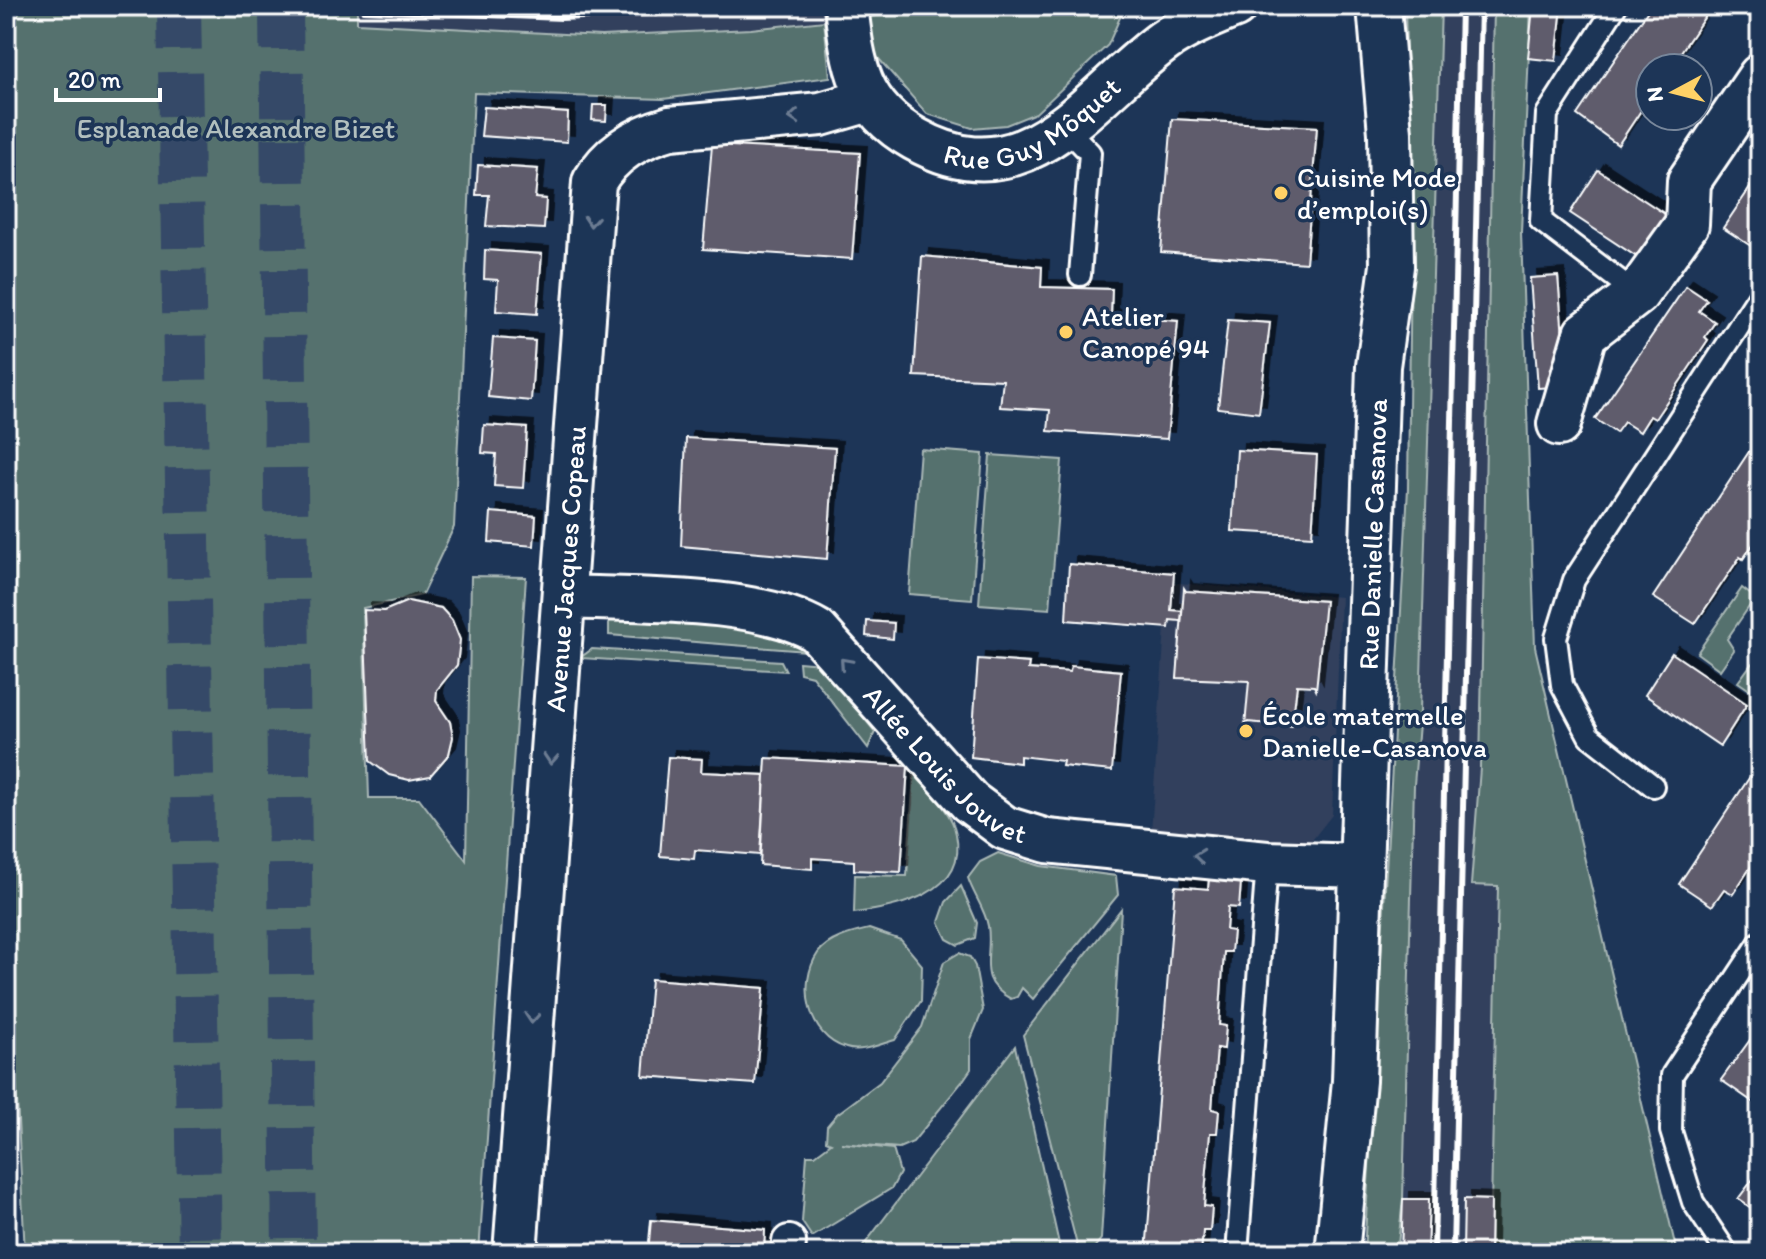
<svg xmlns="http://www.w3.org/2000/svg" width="1766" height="1259" font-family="Itim,sans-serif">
<defs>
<filter id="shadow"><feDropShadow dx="7" dy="-7" stdDeviation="0" flood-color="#0009"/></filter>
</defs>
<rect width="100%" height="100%" fill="#1d3557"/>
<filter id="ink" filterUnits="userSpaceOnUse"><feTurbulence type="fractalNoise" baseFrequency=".0125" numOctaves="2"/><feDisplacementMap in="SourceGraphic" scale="16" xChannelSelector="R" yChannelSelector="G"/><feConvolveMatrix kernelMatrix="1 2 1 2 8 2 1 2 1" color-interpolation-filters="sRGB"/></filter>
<g filter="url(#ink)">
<g fill="#31405d">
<polygon points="215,6 960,6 751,29 601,36 357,23"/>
<polygon points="1407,6 1530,6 1521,232 1535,647 1677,1253 1364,1253 1404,586 1411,256"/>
<polygon points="1168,582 1341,597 1332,815 1309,844 1151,833"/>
</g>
<g fill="#55716e" stroke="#aab8b6" stroke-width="2">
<polygon points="6,6 357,6 357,23 601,36 751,29 824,21 830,77 663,99 474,93 454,527 422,595 363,608 369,798 419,798 466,860 471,576 526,577 479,1253 25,1253 6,891"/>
<polygon points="960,6 1125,6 1108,45 1036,113 1006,125 972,128 927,114 872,51 868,17"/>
<polygon points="1405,6 1441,6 1420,711 1414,785 1403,1199 1397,1253 1364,1253 1408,489 1411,256"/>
<polygon points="1494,6 1531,6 1521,232 1535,647 1677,1253 1490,1253 1498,886 1471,885 1480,768"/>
<polygon points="920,449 983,454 972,599 909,594"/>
<polygon points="990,455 1062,460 1050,609 979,604"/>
<polygon points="1742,588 1755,598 1727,639 1734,650 1720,670 1697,653"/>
<polygon points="609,614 765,628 794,637 807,651 609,635"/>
<polygon points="592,649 781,661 786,671 580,658"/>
<polygon points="799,662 821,664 875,732 868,748 812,676 800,673"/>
<polygon points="1752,663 1760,669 1760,697 1738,682"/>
<path d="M914 774C929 791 952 811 956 834 969 894 895 908 854 913L855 875 907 876Z"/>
<path d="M998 853 1041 866 1116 876 1118 895 1033 999 1022 988 1017 997 1011 999C975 980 993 957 988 926 985 909 973 894 968 878L980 862Z"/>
<polygon points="961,886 977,923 975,938 958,945 947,939 939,922 946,902"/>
<polygon points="1121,909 1101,1239 1090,1253 1079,1253 1023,1035"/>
<path d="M869 929 901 940 922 965 921 1001 895 1040C880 1044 861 1053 846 1048 808 1037 797 984 818 953 829 938 852 933 869 929Z"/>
<polygon points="959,953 970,957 975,966 983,1010 971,1039 971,1069 962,1082 913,1142 899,1148 841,1143 893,1149 900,1173 892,1188 812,1237 802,1222 807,1155 815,1155 831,1143 826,1141 827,1126 837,1114 880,1082 922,1027 944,962"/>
<polygon points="1015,1046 1061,1253 858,1253"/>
</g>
<g fill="#5f5b6c" stroke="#fff" stroke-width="2" filter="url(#shadow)">
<polygon points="1533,6 1562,6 1556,61 1528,58"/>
<polygon points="1651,6 1712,6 1670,68 1650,68 1650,97 1618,145 1577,115"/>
<polygon points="593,105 607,105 606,121 592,120"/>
<polygon points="484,107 568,113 567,142 481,136"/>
<polygon points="1172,119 1317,127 1306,263 1161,252"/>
<polygon points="712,145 860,153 852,259 703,249"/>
<polygon points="478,165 538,169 535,198 546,199 544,229 486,226 489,195 476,195"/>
<polygon points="1598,170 1674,220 1646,263 1570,213"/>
<polygon points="1760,173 1760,246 1757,250 1723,228"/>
<polygon points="485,250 542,254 537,314 496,311 498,280 484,279"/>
<polygon points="922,256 1042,267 1041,287 1112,289 1111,316 1178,321 1167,439 1048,431 1050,410 1000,407 1003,380 914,376"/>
<polygon points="1558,276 1567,386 1538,388 1530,278"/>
<polygon points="1686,286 1707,300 1699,311 1715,322 1705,337 1708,340 1655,419 1650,416 1640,432 1624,422 1616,433 1595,419"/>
<polygon points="1228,320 1270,323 1259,413 1218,408"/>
<polygon points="493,338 535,341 531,401 488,397"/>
<polygon points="484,425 527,428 523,488 494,486 496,454 482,453"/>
<polygon points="1760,435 1760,534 1743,559 1740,557 1695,624 1653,597"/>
<polygon points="686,438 835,448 827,559 681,546"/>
<polygon points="1237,450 1317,455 1312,536 1232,531"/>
<polygon points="491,512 536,516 534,546 489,542"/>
<polygon points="1069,564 1174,573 1171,610 1182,611 1181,621 1170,620 1169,628 1066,620"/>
<polygon points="1184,588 1186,591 1325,601 1316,690 1314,686 1297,685 1292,726 1248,722 1245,726 1249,681 1177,678"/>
<polygon points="408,601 441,608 452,620 460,640 457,665 437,690 436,701 450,722 453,737 449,754 430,776 409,780 389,775 370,761 364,610 384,611"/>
<polygon points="867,621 894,623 893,639 866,636"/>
<polygon points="1672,653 1747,704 1720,746 1645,695"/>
<polygon points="978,659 1029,663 1028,669 1070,672 1071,666 1121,671 1112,771 1062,766 1063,761 1020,756 1020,763 971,757"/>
<polygon points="668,757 702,759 701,772 765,775 760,855 695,850 694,859 660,856"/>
<polygon points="766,758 908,766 901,872 854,870 854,861 812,858 812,869 760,865"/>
<polygon points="1755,769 1760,772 1760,853 1733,894 1724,889 1712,906 1679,884"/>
<polygon points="1209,879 1241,882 1239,908 1228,907 1226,930 1233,931 1231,952 1224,952 1219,1025 1226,1026 1224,1049 1217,1048 1212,1109 1219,1111 1217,1133 1210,1133 1204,1206 1212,1207 1210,1231 1203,1231 1201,1253 1146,1253 1175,886 1208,889"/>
<polygon points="651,979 764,988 755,1084 643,1076"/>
<polygon points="1760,1026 1760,1107 1721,1080"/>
<polygon points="1760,1170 1760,1214 1738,1199"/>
<polygon points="1403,1199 1429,1199 1427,1253 1401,1253"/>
<polygon points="1464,1199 1491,1200 1490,1253 1463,1253"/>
<polygon points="651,1220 765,1230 764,1253 648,1253"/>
</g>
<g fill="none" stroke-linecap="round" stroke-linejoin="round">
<g stroke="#344968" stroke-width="44" stroke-dasharray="44 22" stroke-linecap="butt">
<polyline points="179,6 200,1253"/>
<polyline points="281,6 294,1253"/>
</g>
<g stroke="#fff" stroke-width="26">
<g id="service">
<polyline points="1616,6 1547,114 1541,221 1637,294"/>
<polyline points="1066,128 1090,153 1080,275"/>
<polyline points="1653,786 1589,736 1562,685 1556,638 1574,580 1760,294"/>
<polyline points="1237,1253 1267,863"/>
<polyline points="1727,1253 1693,1202 1671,1131 1672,1075 1760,942"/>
</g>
</g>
<g stroke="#fff" stroke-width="38">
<polyline id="pedestrian" points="788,1253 789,1242"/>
</g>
<g stroke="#fff" stroke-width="48">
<g id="minor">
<path id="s1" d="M846 6C853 65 858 107 915 139 1027 202 1086 98 1164 41 1185 26 1211 16 1235 6"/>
<polyline points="1559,424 1585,334 1637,294 1687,224 1689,181 1760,76"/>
<path id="s2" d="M564 597C634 600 758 596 817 631L970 802 1005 828 1047 841 1267 863 1361 866"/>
<path id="s3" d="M515 1253 594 182C611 152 638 137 670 128L821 114 869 100"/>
<path id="s4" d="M1337 1253 1354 1081 1378 366 1392 266 1390 133 1379 6"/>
</g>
</g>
<use href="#service" stroke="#1d3557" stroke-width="20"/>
<use href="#pedestrian" stroke="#1d3557" stroke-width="32"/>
<use href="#minor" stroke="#1d3557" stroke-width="42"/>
<g stroke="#fff" stroke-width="6">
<polyline points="363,10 562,18 794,6"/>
<polyline points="1434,1253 1461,6"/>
<polyline points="1453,1253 1481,6"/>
</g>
</g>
<defs><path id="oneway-chevron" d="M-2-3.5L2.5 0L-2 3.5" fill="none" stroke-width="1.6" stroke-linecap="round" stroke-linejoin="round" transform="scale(2)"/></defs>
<g stroke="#6c7c92">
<use href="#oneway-chevron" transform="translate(794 117) rotate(175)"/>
<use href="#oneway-chevron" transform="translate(591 221) rotate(94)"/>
<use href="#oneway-chevron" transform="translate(845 663) rotate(-132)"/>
<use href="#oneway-chevron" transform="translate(551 759) rotate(94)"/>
<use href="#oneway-chevron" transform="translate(1199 856) rotate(-174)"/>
<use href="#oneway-chevron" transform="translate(532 1018) rotate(94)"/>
</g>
</g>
<g fill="#ffd166" stroke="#1d3557" stroke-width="3">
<circle cx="1281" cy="193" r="8"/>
<circle cx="1066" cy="332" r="8"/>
<circle cx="1246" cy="731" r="8"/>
</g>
<g text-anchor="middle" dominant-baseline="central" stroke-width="7" stroke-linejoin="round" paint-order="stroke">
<g font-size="28" fill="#fff" stroke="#1d3557">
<text stroke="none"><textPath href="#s1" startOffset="288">Rue Guy Môquet</textPath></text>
<text stroke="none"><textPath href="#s4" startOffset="720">Rue Danielle Casanova</textPath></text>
<text stroke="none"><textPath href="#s3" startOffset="686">Avenue Jacques Copeau</textPath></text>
<text stroke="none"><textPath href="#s2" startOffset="444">Allée Louis Jouvet</textPath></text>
</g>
<g font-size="28" fill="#b2bfbe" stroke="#1d3557">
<text x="236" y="128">Esplanade Alexandre Bizet</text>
</g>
<g font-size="28" fill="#fff" stroke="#1d3557" text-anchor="start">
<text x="1297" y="177">Cuisine Mode<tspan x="1297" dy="32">d’emploi(s)</tspan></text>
<text x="1082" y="316">Atelier<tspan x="1082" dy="32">Canopé 94</tspan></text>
<text x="1262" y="715">École maternelle<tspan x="1262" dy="32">Danielle-Casanova</tspan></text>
</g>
</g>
<rect width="1766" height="1259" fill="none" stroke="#1d3557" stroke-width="32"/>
<rect x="16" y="16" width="1734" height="1227" fill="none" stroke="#fff" stroke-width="3" filter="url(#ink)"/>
<g transform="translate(1674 92) rotate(263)"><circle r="38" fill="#1d3557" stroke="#77869a" stroke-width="2"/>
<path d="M0-6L14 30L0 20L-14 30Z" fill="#ffd166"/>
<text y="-12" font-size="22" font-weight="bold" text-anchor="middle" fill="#ffffff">N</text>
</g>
<path d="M56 88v12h104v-12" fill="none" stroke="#ffffff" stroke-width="4"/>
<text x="68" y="88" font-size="24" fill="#ffffff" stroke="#1d3557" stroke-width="6" paint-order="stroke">20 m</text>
</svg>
